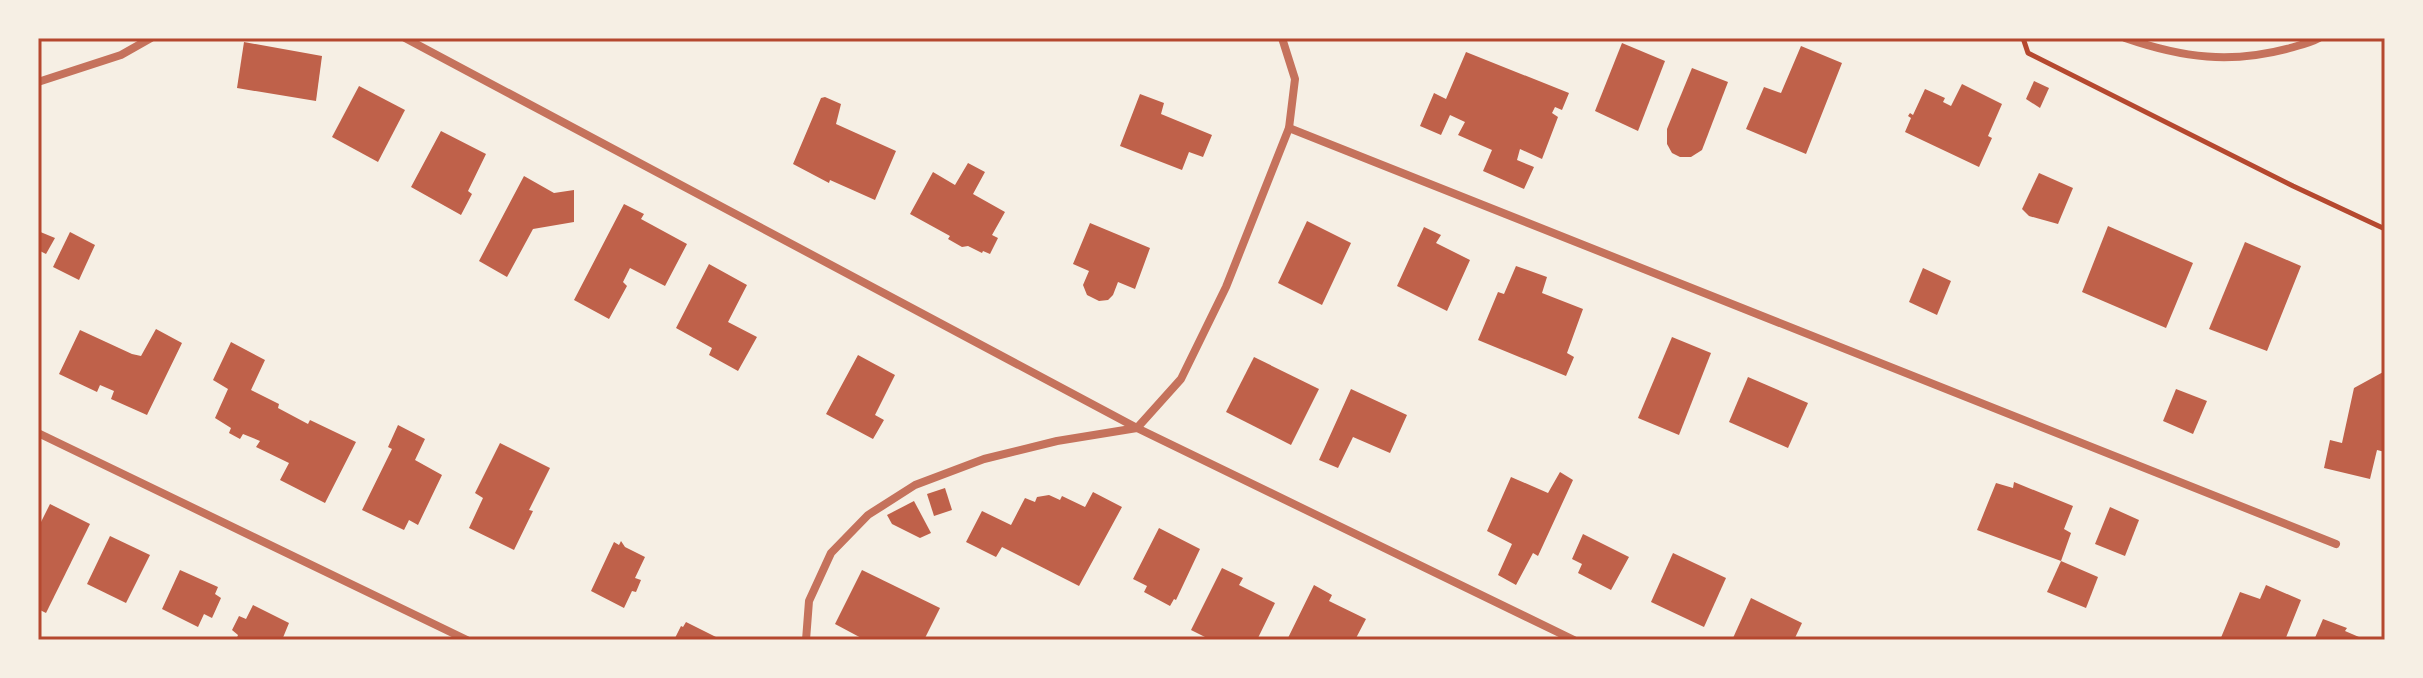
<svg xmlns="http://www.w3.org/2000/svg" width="2423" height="678" font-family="Helvetica,sans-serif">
<rect width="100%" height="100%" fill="#f6efe4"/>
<g fill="#bf614a">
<polygon points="244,42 322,56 316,101 237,88"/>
<polygon points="1622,43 1665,61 1638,131 1595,111"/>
<polygon points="1801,46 1842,63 1806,154 1746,129 1764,87 1781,93"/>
<polygon points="1466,52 1569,93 1562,110 1555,107 1552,113 1558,117 1542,159 1520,149 1517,160 1534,167 1524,189 1483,171 1492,150 1458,135 1465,122 1450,115 1441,135 1420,126 1434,93 1446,99"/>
<polygon points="1692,68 1728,82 1702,150 1691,157 1680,157 1672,153 1667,144 1667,129"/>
<polygon points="2034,81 2049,88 2040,108 2026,99"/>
<polygon points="1962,84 2002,104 1988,136 1992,138 1979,167 1905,132 1911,118 1908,116 1910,113 1913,115 1925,89 1945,98 1943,102 1951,106"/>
<polygon points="359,86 405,110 378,162 332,137"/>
<polygon points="1140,94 1164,103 1161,114 1212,135 1203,157 1189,152 1182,170 1120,146"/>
<polygon points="825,97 841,104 836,124 896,151 875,200 830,180 829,183 793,164 821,98"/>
<polygon points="441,131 486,154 468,191 472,194 461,215 411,187"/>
<polygon points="968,163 985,172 973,194 1005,212 992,235 998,238 990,254 983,251 982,253 968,246 962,247 948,239 950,236 910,214 933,172 955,185"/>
<polygon points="2039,173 2073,188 2058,224 2029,216 2022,209"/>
<polygon points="524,176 554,193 574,190 574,222 533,229 507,277 479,261"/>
<polygon points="624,204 644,214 641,219 687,244 665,286 630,268 623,282 627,286 609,319 574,300"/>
<polygon points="1307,221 1351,243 1322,305 1278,283"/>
<polygon points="1090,223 1150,248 1135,289 1118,282 1113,295 1108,300 1099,301 1087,295 1083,285 1089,271 1073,264"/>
<polygon points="2108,226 2193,263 2166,328 2082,292"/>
<polygon points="1424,227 1441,235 1436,243 1470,260 1447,311 1397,286"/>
<polygon points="38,231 55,238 46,254 38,250"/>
<polygon points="70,232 95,245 79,280 53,267"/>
<polygon points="2245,242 2301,266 2267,351 2209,329"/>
<polygon points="709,264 747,285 728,322 757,337 738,371 709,355 712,348 676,328"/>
<polygon points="1516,266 1547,277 1542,293 1583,309 1567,353 1574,357 1566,376 1478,340 1498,292 1504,294"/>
<polygon points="1923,268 1951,281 1937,315 1909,302"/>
<polygon points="156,329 182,343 147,415 111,399 114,391 100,385 97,392 59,374 80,330 132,354 141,356"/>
<polygon points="1672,337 1711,353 1679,435 1638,418"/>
<polygon points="231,342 265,360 251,390 279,404 278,408 308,424 310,420 356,442 325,503 280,480 289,463 256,447 260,441 243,434 240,439 229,433 231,428 215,418 228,389 213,380"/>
<polygon points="858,355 895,375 875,415 884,420 873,439 826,414"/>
<polygon points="1254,357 1319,389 1291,445 1226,412"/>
<polygon points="2385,371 2385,452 2377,450 2370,479 2324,468 2330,440 2342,443 2354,388"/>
<polygon points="1748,377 1808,403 1788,448 1729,422"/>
<polygon points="1351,389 1407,415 1390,453 1353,437 1338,468 1319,460"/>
<polygon points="2176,389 2207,401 2193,434 2163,421"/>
<polygon points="398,425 425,439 415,460 442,475 418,525 409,520 404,530 362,510 392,449 388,447"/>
<polygon points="500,443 550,468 529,510 533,511 514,550 469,528 483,498 475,493"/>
<polygon points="1560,472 1573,480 1538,556 1533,553 1516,585 1498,575 1512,544 1487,531 1511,477 1548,493"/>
<polygon points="2014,482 2073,506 2064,529 2071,533 2061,561 1977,530 1996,483 2013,488"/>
<polygon points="945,488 952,510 934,516 927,494"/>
<polygon points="1093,492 1122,507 1079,586 1002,547 996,557 966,542 982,511 1011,525 1025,498 1035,502 1037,497 1049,495 1060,500 1062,496 1085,507"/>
<polygon points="914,501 931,533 920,538 892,524 887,515"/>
<polygon points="50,504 90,524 46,613 38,609 38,528"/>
<polygon points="2110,507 2139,520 2125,556 2095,544"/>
<polygon points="1159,528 1200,549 1176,600 1174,599 1170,606 1144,592 1147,586 1133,579"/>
<polygon points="1583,534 1629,557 1611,590 1578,573 1582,564 1572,559"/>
<polygon points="110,536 150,555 126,603 87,584"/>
<polygon points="621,541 625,547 645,557 635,578 641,580 636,592 632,591 624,608 591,591 614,542 619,545"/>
<polygon points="1673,553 1726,578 1704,627 1651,602"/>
<polygon points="2061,561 2098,577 2086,608 2047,592"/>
<polygon points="1222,568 1243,578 1239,585 1275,603 1257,640 1211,640 1191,630"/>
<polygon points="180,570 218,587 215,594 221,598 212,618 204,614 198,627 162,609"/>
<polygon points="862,570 940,608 924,640 865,640 835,624"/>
<polygon points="1314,585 1332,595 1329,601 1366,619 1355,640 1287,640"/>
<polygon points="2266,585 2301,600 2285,640 2220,640 2240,592 2260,599"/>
<polygon points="1751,598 1802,623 1794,640 1733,638"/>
<polygon points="253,605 289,623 282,640 236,640 238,635 232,630 239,616 246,619"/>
<polygon points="2323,619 2347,628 2345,631 2366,640 2314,640"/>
<polygon points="686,622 716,637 715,640 674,640 681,626 683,627"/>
</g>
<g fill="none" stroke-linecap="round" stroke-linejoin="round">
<polyline stroke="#b5482f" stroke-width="5" points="2023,38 2028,53 2293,186 2385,229"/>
<g stroke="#c5725c" stroke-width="8">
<polyline points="405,38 1137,428 1574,640"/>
<path d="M2125 38C2183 58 2231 64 2290 48 2300 45 2310 43 2319 38"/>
<polyline points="38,82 121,55 151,38"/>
<polyline points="1289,128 2336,544"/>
<polyline points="38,433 467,640"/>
<polyline points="806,640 809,601 831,553 868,515 915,485 984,459 1057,441 1137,428 1181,379 1226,287 1289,128 1295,79 1282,38"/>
</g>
</g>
<rect width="2423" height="678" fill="none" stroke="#f6efe4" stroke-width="80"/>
<rect x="40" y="40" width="2343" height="598" fill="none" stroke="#b5482f" stroke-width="3"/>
</svg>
